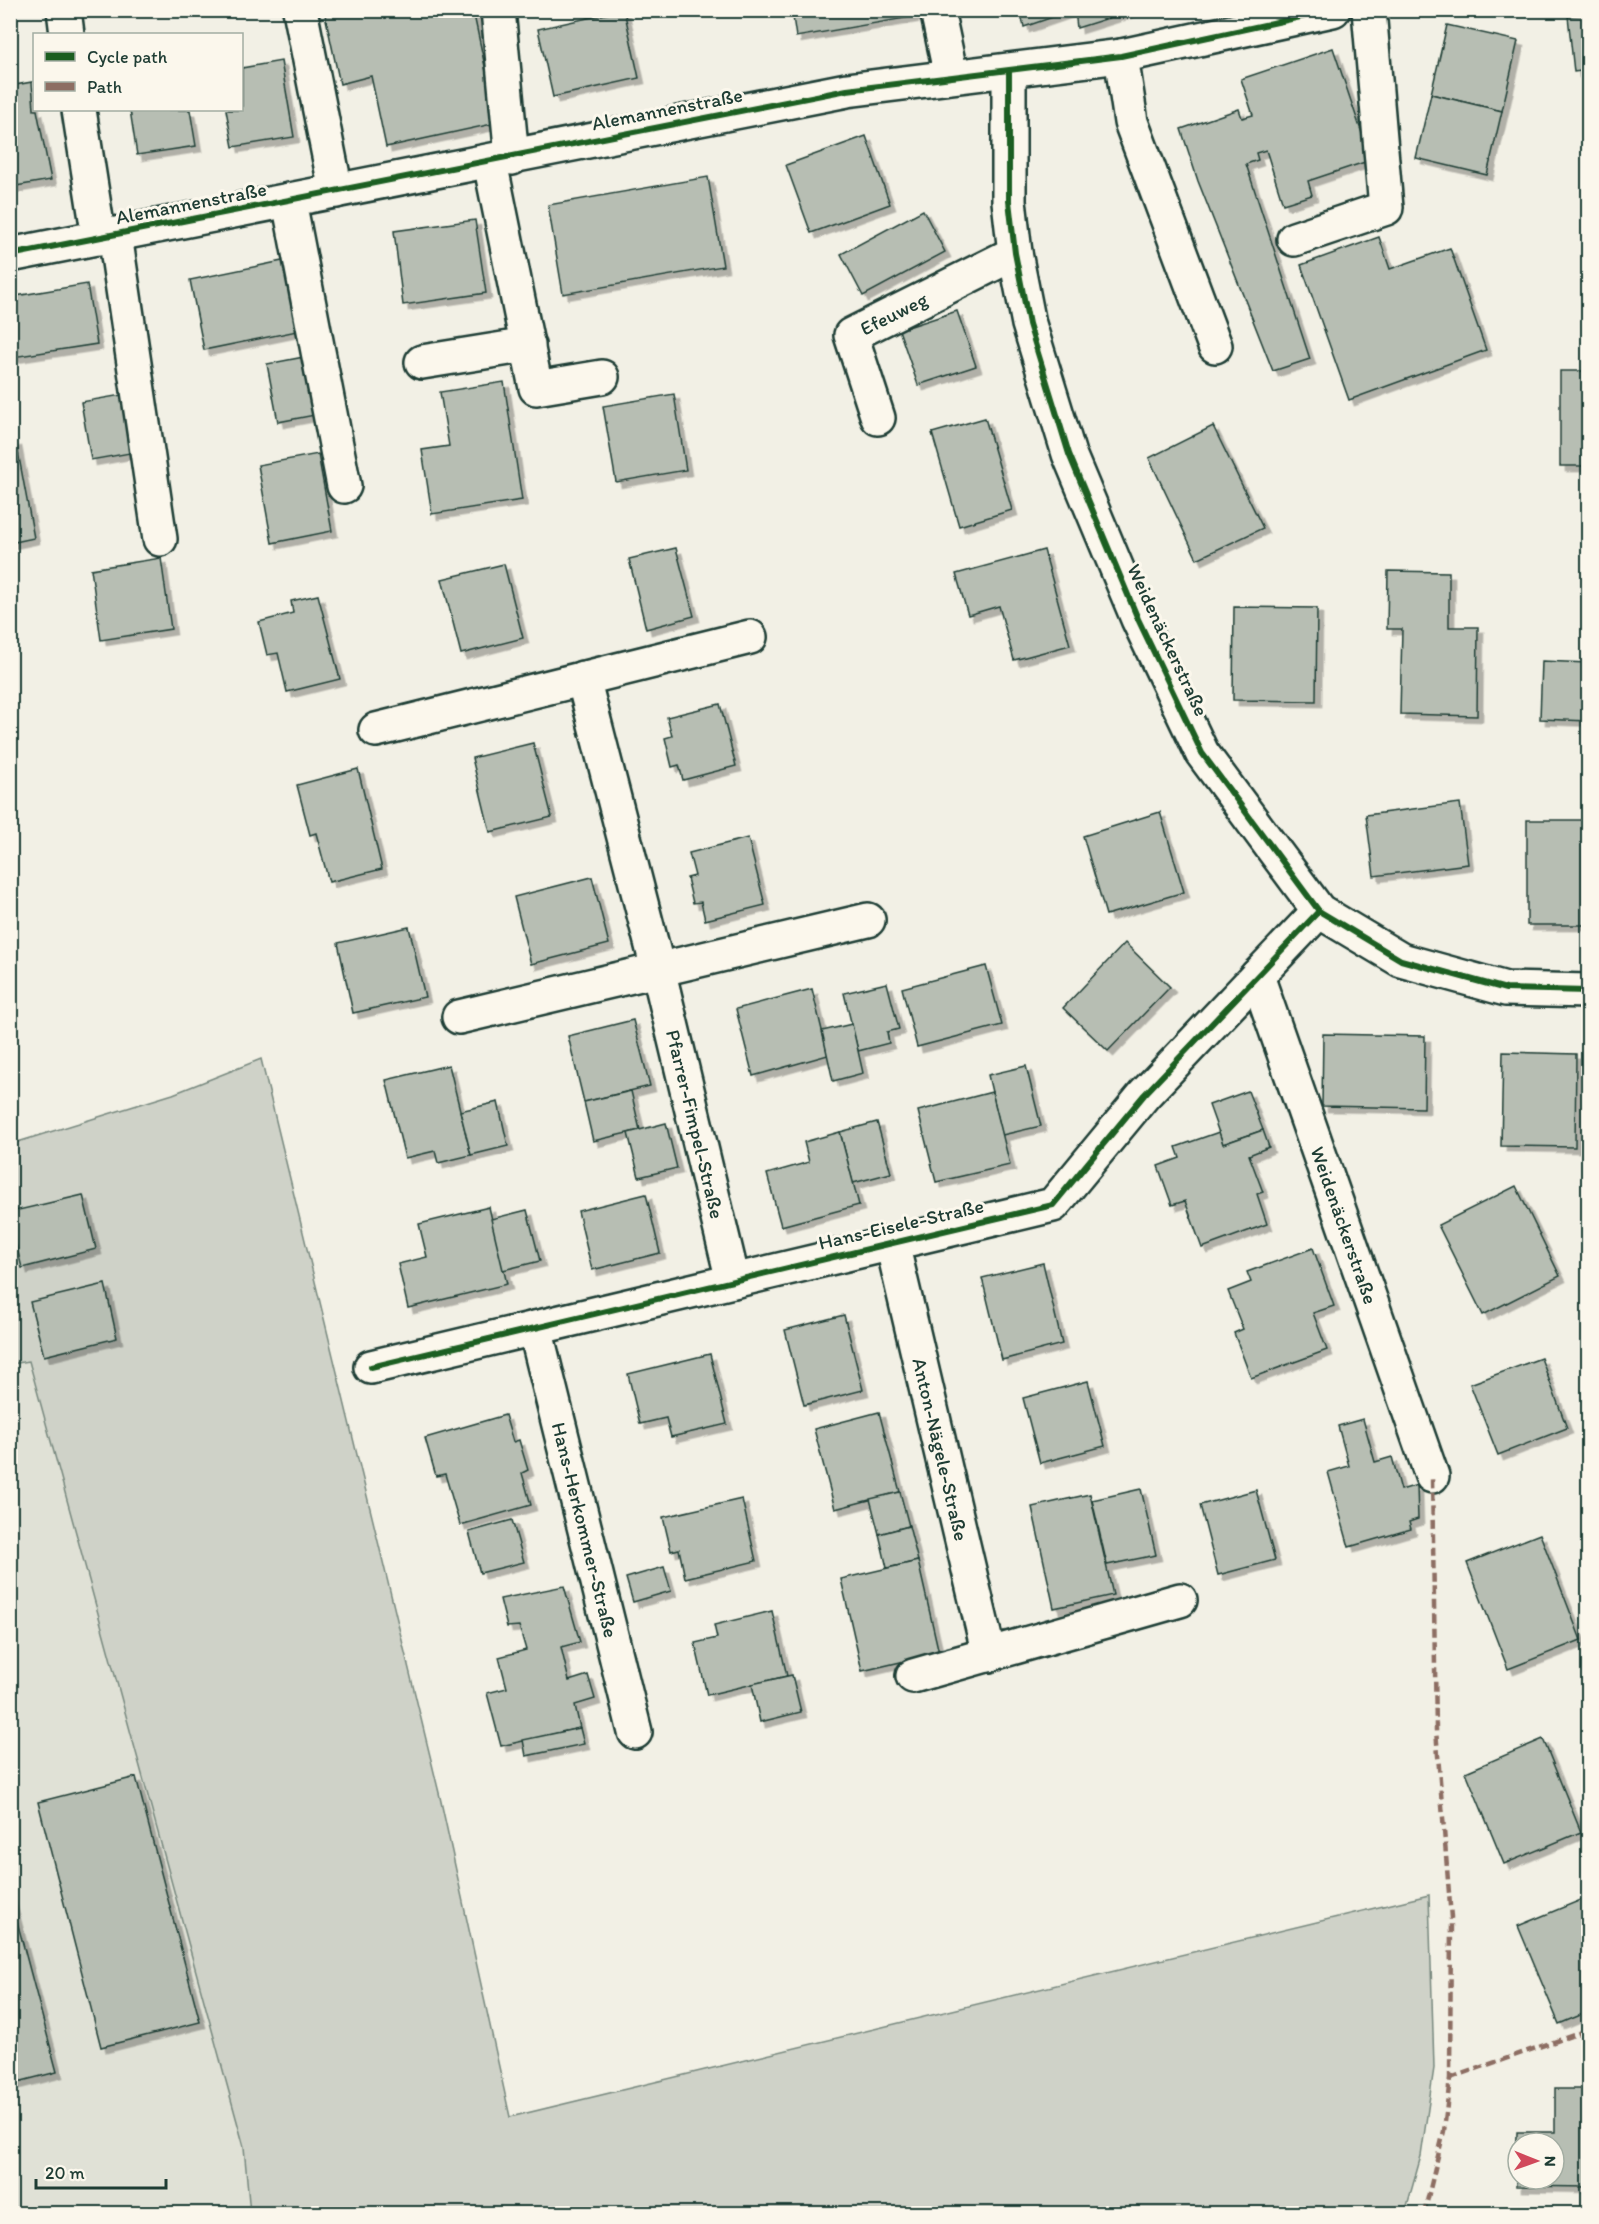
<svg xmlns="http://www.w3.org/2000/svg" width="1599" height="2224" font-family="Itim,sans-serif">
<defs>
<filter id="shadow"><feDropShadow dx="5.5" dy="5.5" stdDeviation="0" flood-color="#0004"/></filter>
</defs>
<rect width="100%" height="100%" fill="#f2f0e5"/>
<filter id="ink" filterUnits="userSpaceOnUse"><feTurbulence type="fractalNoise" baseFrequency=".0167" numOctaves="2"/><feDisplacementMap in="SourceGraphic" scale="12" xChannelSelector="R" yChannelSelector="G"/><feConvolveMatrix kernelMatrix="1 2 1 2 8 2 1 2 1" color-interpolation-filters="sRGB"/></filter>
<g filter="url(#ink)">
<polygon fill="#e0e1d6" points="29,1360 244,2147 250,2213 11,2214 10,1364"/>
<polygon fill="#cfd2c8" stroke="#77887e" stroke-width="1.5" points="261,1059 440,1797 510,2117 1429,1895 1434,2068 1421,2156 1405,2213 250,2213 244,2147 29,1361 11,1364 11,1144 173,1094"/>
<g fill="#b7beb3" stroke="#1f3d34" stroke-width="1.5" fill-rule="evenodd" filter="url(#shadow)">
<polygon points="324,10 473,10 497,123 386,147 371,76 340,84"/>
<polygon points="624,10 639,78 553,97 538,29"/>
<polygon points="792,10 916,10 917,16 796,37"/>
<polygon points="1020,10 1073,10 1024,27"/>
<polygon points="1075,10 1131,10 1131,11 1077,28"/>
<polygon points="1588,13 1588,70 1574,72 1568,16"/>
<polygon points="1447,25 1518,41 1502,111 1431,94"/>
<polygon points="1333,48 1371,160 1308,181 1312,195 1283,204 1266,150 1256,153 1258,160 1246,164 1310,359 1273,371 1198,181 1181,129 1239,109 1242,118 1253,115 1241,79"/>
<polygon points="281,61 294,137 233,147 226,110 242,110 242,68"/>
<polygon points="32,82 34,110 37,110 51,180 10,187 10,86"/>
<polygon points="1431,94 1502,111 1487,175 1416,158"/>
<polygon points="130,110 190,110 196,146 137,155"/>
<polygon points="866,136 890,204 811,233 786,165"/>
<polygon points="708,177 723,266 563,294 548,205"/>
<polygon points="923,210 945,252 863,296 841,254"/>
<polygon points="475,220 486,293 403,305 394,231"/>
<polygon points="1379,237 1390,269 1450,248 1486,350 1349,400 1301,265"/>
<polygon points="287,260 302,330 204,350 190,280"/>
<polygon points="87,284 97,344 13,357 10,340 10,297"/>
<polygon points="957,311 976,366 918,385 899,330"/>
<polygon points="304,357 315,415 278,422 267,364"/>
<rect x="1560" y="371" width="28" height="95"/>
<polygon points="504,382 522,500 432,514 422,450 449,446 440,392"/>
<polygon points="127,394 136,452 91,460 81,402"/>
<polygon points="674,394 686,470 616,482 603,406"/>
<polygon points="985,418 1012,510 959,526 932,433"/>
<polygon points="1213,426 1263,528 1197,559 1149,458"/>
<polygon points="16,441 34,538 10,543 10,442"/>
<polygon points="318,454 332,531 272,543 258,465"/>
<polygon points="676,548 694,616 646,629 629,559"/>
<polygon points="1044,550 1070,645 1014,660 999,606 968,615 956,574"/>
<polygon points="161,558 171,629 101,640 91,569"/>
<polygon points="504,564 523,638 461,654 442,579"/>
<polygon points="1388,571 1449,572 1449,627 1478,627 1477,716 1400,714 1402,629 1387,629"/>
<polygon points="318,595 340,679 287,692 278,653 267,655 259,622 293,613 291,601"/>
<polygon points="1234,607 1317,608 1316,701 1233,700"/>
<polygon points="1542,661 1588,663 1588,721 1540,719"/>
<polygon points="720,704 736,766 683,780 679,765 672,767 665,738 672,736 667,717"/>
<polygon points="533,743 552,817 490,832 472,758"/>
<polygon points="358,769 382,869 329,882 316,833 310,835 297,785"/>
<polygon points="1460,803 1468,864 1374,876 1366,815"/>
<polygon points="1160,812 1184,892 1106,915 1083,836"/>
<rect x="1527" y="820" width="61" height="105"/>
<polygon points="748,838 765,905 705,920 701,902 693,903 687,878 695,876 689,853"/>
<polygon points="592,877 609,944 531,964 514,897"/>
<polygon points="409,927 425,997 353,1013 338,943"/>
<polygon points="1125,943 1170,987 1108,1051 1063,1008"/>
<polygon points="986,966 1002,1025 917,1047 902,988"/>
<polygon points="887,983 899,1029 887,1032 889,1043 858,1051 844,993"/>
<polygon points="812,989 828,1055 753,1076 736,1009"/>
<polygon points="633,1020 650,1086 584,1102 568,1036"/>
<polygon points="852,1024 863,1073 833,1081 822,1031"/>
<polygon points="1323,1034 1425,1036 1424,1108 1322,1106"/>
<polygon points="1503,1052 1576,1054 1575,1147 1501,1146"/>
<polygon points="449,1065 471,1155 438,1163 435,1151 405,1158 386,1080"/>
<polygon points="1026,1066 1041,1126 1002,1135 988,1075"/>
<polygon points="631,1091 640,1130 593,1141 584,1102"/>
<polygon points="1248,1091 1263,1130 1223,1144 1209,1105"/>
<polygon points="992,1092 1010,1165 936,1182 918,1111"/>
<polygon points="498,1102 508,1146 471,1155 460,1111"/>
<polygon points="877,1122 891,1173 853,1183 840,1132"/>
<polygon points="666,1123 677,1168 639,1177 628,1133"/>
<polygon points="1263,1130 1269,1147 1249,1155 1263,1192 1257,1194 1267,1224 1202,1248 1185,1201 1172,1205 1158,1166 1180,1158 1176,1147 1219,1132 1223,1144"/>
<polygon points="840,1132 859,1205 781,1226 767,1174 809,1162 804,1142"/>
<polygon points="1516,1186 1560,1276 1483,1315 1438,1225"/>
<polygon points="646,1194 660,1253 592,1270 578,1211"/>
<polygon points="83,1195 96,1249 22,1268 10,1220 10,1212"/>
<polygon points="489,1207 507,1284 408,1308 398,1264 427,1257 419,1224"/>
<polygon points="527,1210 540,1261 503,1270 491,1219"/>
<polygon points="1313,1248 1334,1306 1313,1313 1327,1350 1251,1378 1234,1333 1243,1329 1228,1291 1251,1282 1247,1272"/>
<polygon points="1043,1263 1062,1344 1002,1360 982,1278"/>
<polygon points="105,1284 117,1338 44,1356 30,1302"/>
<polygon points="844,1315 863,1390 804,1405 785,1330"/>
<polygon points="710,1354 727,1424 671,1437 666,1418 640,1424 628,1374"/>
<polygon points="1541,1358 1567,1428 1498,1455 1470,1384"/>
<polygon points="1088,1381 1105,1446 1040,1463 1023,1398"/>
<polygon points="879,1412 900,1492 835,1509 814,1429"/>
<polygon points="505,1415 513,1442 519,1440 528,1470 522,1473 531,1505 460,1525 445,1474 436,1476 425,1438"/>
<polygon points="1363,1419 1375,1462 1392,1457 1401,1490 1417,1485 1418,1519 1409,1522 1411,1529 1349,1547 1328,1472 1349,1466 1338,1426"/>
<polygon points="1141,1489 1156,1555 1107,1565 1092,1500"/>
<polygon points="1256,1490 1275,1560 1218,1575 1200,1505"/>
<polygon points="900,1492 909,1526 879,1534 870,1499"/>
<polygon points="1090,1494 1113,1595 1054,1608 1032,1507"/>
<polygon points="742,1499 756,1561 685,1578 679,1549 671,1551 663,1517"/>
<polygon points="512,1520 524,1562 480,1573 469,1532"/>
<polygon points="909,1526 918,1561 887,1568 879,1534"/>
<polygon points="1540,1534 1581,1640 1508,1669 1467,1563"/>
<polygon points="918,1561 939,1653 862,1671 841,1579"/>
<polygon points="664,1567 671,1591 633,1602 626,1578"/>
<polygon points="564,1586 580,1642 561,1647 569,1681 588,1675 595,1699 575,1705 580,1728 501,1746 487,1693 507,1688 499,1657 526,1650 519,1626 507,1627 500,1599"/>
<polygon points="772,1611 787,1676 707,1695 695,1643 717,1638 714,1625"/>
<polygon points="792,1675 801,1712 760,1722 752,1684"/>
<polygon points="580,1728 584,1744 526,1756 523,1740"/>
<polygon points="1543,1739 1581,1832 1504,1864 1466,1772"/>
<polygon points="136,1777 200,2022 101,2047 38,1802"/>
<polygon points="10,1895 57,2072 10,2084"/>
<polygon points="1588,1897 1588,2012 1559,2024 1518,1926"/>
<path d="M1555 2089H1588V2187L1516 2186 1517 2132H1555ZM1518 2143H1554V2179H1518Z"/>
</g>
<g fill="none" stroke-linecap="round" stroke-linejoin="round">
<g stroke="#1f3d34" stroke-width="38">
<g id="minor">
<polyline points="64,10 67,34"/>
<polyline points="300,10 336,191"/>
<polyline points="498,10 512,158"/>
<polyline points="937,10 951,76"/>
<polyline points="1121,56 1131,122 1215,346"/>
<polyline points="1009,71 1009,201 1015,253 1029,324 1069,454 1138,619 1202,753 1319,911 1401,960 1506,989 1588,991"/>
<polyline points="79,110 99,238"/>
<polyline points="490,162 536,388 602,377"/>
<polyline points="289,201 344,486"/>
<polyline points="115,235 160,539"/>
<polyline points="1294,239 1386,208 1369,10"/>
<polyline points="10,255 847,90 1121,56 1333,10"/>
<polyline points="422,362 528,345"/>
<path id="s1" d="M878 418 851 335 1015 253"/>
<path id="s2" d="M583 678 658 969 733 1281"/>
<polyline points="376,730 750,637"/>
<path id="s3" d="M1257 976 1432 1476"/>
<polyline points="459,1017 868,920"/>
<path id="s4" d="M892 1243 989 1655"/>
<path id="s5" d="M535 1328 635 1732"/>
<polyline points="371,1367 1053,1205 1144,1095 1319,911"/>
<polyline points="913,1676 1180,1600"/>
</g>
</g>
<use href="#minor" stroke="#fbf7ec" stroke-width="33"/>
<g stroke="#8d6e63" stroke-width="4.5" stroke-dasharray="9 4.5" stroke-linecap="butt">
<polyline points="1450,2078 1588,2030"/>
<polyline points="1424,2214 1444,2131 1450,2078 1451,1918 1436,1730 1432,1476"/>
</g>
<g stroke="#fbf7ec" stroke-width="10">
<g id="cycleway">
<polyline points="1009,71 1009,201 1015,253 1029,324 1069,454 1138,619 1202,753 1319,911 1401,960 1506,989 1588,991"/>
<polyline points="10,255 847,90 1121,56 1333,10"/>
<polyline points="371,1367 1053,1205 1144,1095 1319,911"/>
</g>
</g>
<use href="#cycleway" stroke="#1b5e20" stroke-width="6"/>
</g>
</g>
<g text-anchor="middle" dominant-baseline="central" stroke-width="6" stroke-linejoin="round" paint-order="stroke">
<g font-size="20" fill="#1f3d34" stroke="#fbf7ec">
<text transform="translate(667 109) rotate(-11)">Alemannenstraße</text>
<text transform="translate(191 203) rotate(-11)">Alemannenstraße</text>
<text stroke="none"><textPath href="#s1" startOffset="135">Efeuweg</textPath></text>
<text transform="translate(1168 640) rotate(65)">Weidenäckerstraße</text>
<text stroke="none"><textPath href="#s2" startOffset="460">Pfarrer-Fimpel-Straße</textPath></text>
<text transform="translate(901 1224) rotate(-13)">Hans-Eisele-Straße</text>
<text stroke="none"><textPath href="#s3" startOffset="264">Weidenäckerstraße</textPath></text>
<text stroke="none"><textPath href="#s4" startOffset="212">Anton-Nägele-Straße</textPath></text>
<text stroke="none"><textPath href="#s5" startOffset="208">Hans-Herkommer-Straße</textPath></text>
</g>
</g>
<rect width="1599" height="2224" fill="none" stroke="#fbf7ec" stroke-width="36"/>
<rect x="18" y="18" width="1563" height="2188" fill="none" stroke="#1f3d34" stroke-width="2" filter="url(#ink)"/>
<rect x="33" y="33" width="210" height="78" fill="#fbf7ec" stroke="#a3ada2" stroke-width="1.5"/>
<rect x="45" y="52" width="30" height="9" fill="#1b5e20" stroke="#a3ada2" stroke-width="1.5"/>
<text x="87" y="63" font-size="18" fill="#1f3d34">Cycle path</text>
<rect x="45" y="82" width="30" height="9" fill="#8d6e63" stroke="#a3ada2" stroke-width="1.5"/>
<text x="87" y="93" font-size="18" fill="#1f3d34">Path</text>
<g transform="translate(1536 2161) rotate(91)"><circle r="28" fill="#fbf7ec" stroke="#a3ada2" stroke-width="1.5"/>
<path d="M0-4.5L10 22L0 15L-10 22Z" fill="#d1495b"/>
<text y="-9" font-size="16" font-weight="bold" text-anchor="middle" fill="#1f3d34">N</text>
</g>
<path d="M36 2179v9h130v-9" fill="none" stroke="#1f3d34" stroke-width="3"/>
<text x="45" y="2179" font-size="18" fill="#1f3d34" stroke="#fbf7ec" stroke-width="4.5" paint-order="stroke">20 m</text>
</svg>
